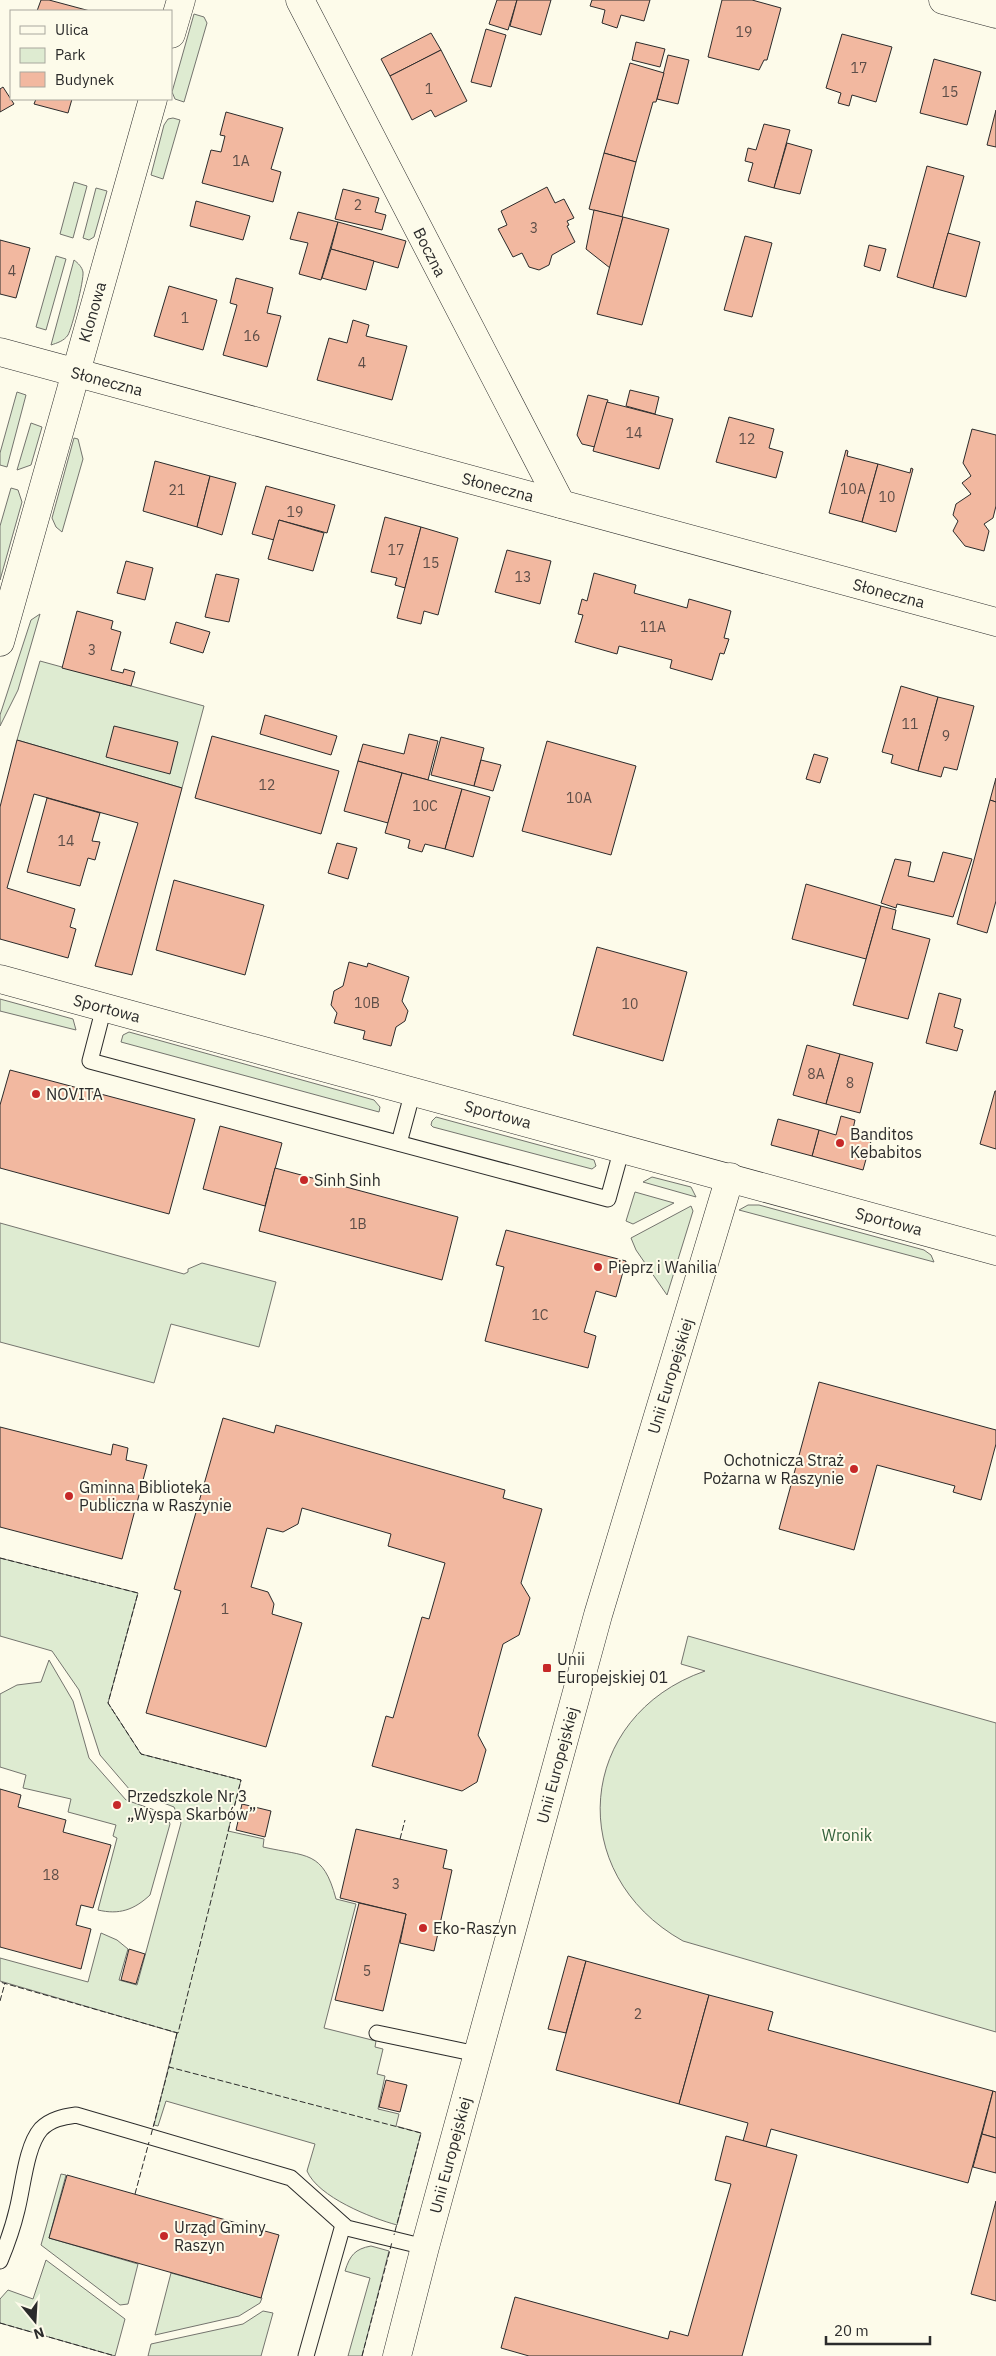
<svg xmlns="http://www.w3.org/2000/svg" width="996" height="2356" font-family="'IBM Plex Sans',sans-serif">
<rect width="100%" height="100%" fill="#fdfbea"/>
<g fill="#deebd1" stroke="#74746e">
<polygon points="194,14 204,17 207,23 184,102 175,99 172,92"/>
<polygon points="173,118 180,120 163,179 151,175 164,125 168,119"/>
<polygon points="74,182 87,186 73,238 60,234"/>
<polygon points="96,188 107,191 94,237 89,240 83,238"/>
<polygon points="56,256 66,259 46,330 36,327"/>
<path d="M74 260C78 263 82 267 83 272 84 280 72 328 68 335 64 341 57 343 51 345Z"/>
<polygon points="17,392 26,395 7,467 0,465 0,453"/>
<polygon points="31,423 42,427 31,465 17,470"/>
<polygon points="74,438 78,439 83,459 62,532 56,527 52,518"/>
<polygon points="11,488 18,490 22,502 0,580 0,526"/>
<polygon points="40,614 18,690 0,726 0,715 31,620"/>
<polygon points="40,661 204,706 182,788 17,740"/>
<polygon points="0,999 73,1019 76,1030 0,1011"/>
<polygon points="129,1032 374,1100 380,1107 379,1112 121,1042 123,1035"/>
<polygon points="436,1117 594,1160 596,1166 592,1169 433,1127 431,1125 432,1121"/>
<polygon points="652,1177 691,1187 696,1197 643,1182"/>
<polygon points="635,1192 674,1203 633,1224 626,1221"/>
<polygon points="748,1205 759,1205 924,1250 931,1255 934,1262 739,1210"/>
<polygon points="691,1206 693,1211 667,1295 636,1250 631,1238"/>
<polygon points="0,1223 184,1274 188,1272 188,1269 202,1263 276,1282 259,1347 171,1324 154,1383 0,1342"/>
<path d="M0 1558 138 1593 108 1703 141 1754 241 1780 228 1831 264 1839 263 1847C307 1857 323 1850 336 1899L356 1904 324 2028 376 2041 375 2047 383 2049 377 2074 385 2076 378 2109 399 2114 396 2126 421 2133 397 2225C371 2218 318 2197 307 2171L315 2144 166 2101 158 2126 154 2125 177 2033 0 1981V1958L88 1982 101 1933 117 1940 128 1949 119 1980 137 1985 181 1823 174 1807 130 1790 100 1755 79 1690 52 1651 0 1636Z"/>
<path d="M688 1636 996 1723V2032L683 1941C563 1874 576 1716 705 1671L681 1664Z"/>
<path d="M49 1660 73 1701 89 1758 126 1800 166 1814 170 1824 150 1895C134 1910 119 1915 98 1910L117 1838 113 1836 116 1825 68 1812 71 1799 23 1788 26 1775 0 1767V1694L17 1685 41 1682Z"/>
<polygon points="61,2174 66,2175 49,2238 138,2264 128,2304 120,2305 41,2245"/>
<path d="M371 2246 389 2251 362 2356H348L370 2278 345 2271C350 2255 355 2249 371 2246Z"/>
<polygon points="46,2260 125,2319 115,2356 0,2323 0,2299 8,2290 33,2299"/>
<polygon points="171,2273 262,2298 260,2303 239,2316 155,2335"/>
<polygon points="263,2311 273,2313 261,2356 148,2356 151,2344 243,2324"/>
</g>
<g fill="#f2b8a0" stroke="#2b2b2b">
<polygon points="41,0 49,0 90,11 37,11"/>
<polygon points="497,0 517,0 508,30 489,24"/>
<polygon points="517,0 551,0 541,35 510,26"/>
<polygon points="592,0 650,0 644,21 621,15 617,28 602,23 605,10 590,6"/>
<polygon points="722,0 752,0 781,8 767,60 764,60 759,70 708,57"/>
<polygon points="486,29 506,35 491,87 471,82"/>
<polygon points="431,33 441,50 390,76 381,59"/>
<polygon points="842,34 892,47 876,102 852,95 849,106 838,103 841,93 826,88"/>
<polygon points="636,42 665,49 660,67 632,60"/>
<polygon points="441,50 467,101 435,117 431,110 412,120 390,76"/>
<polygon points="668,55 689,60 678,104 657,99"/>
<polygon points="934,59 981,72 967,125 920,113"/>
<polygon points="630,63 664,73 656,102 653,102 636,162 604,153"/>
<polygon points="3,87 14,104 0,112 0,89"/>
<polygon points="36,99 72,99 68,113 34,104"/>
<polygon points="996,110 996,147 987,145"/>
<polygon points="226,112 283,128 271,169 281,172 273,202 202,183 211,150 221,152 225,136 220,135"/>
<polygon points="764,124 790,130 774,188 748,181 753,163 745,161 748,148 756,150"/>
<polygon points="787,143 812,150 800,194 774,188"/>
<polygon points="604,153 636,162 622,217 589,209"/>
<polygon points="927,166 964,176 933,288 897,277"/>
<polygon points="547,187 555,203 564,199 574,218 567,221 569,225 567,226 575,242 552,255 549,265 539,270 529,267 522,253 513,257 498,229 507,225 501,211"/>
<polygon points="343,189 379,198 375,212 386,215 382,230 335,219"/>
<polygon points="196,201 250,216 243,240 190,226"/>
<polygon points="594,210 623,217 610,268 586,249"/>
<polygon points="298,212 338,222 321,280 299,274 308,243 290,239"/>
<polygon points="623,217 669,229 642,325 597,314"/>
<polygon points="338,222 406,241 398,268 331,249"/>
<polygon points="948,233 980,242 966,297 933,288"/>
<polygon points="745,236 772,243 752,317 724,310"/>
<polygon points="0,240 30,248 16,298 0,294"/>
<polygon points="869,245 886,249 880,271 864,266"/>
<polygon points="331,249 374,261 366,290 322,278"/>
<polygon points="236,278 273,288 267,313 281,316 267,367 223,355 237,305 230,303"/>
<polygon points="169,286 217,300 203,350 154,336"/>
<polygon points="353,320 369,325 366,336 407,346 392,400 317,380 329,338 347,343"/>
<polygon points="630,390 659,397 655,414 626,406"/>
<polygon points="588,395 608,400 595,447 582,444 577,435"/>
<polygon points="607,402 673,419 659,469 593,451"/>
<polygon points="729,417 774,429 769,448 783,452 776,478 716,462"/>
<polygon points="972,429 996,435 996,506 993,518 984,524 989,531 984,551 965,546 953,531 958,521 953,515 956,504 971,494 962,483 971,476 963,463"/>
<polygon points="846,450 848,451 847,456 878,464 862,522 829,513"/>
<polygon points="155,461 210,476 197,527 143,511"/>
<polygon points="878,464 910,473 911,468 913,469 896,532 862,522"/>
<polygon points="210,476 236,483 222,535 197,527"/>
<polygon points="266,486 335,505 327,533 279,520 274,540 252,534"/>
<polygon points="385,517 421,527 405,588 395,585 397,578 371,572"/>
<polygon points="279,520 324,533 313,571 268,559"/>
<polygon points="421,527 458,538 438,615 424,611 421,624 397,618"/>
<polygon points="507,550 551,561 540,604 495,592"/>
<polygon points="126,561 153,568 145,600 117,593"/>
<polygon points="594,573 636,585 634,593 687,608 689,599 731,611 724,638 729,639 724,654 720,653 712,680 670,668 672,660 619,646 617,654 575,642 583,615 578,614 582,599 587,601"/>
<polygon points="216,574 239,579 229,622 205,617"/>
<polygon points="77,611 113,621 111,629 121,632 111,670 123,673 124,669 135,672 131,686 62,668"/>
<polygon points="176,622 210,632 203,653 170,643"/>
<polygon points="901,686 938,697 918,771 891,763 893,755 882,752"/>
<polygon points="938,697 974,706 957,770 944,767 941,777 918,771"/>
<polygon points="265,715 337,736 331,755 260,734"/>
<polygon points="114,726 178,742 170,774 106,757"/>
<polygon points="409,734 438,741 428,780 358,761 363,744 404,754"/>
<polygon points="212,736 339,771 321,834 195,798"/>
<polygon points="441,737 484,748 474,786 431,775"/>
<polygon points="17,740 182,788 132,975 95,966 138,823 34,794 7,888 75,909 70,927 76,929 68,958 0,939 0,807"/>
<polygon points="547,741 636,766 611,855 522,831"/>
<polygon points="814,754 828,758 820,783 806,779"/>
<polygon points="481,760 501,765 493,791 474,786"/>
<polygon points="358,761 402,773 388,823 344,811"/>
<polygon points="402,773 462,789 445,849 425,844 422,852 408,848 410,840 385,833"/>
<polygon points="996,778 996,802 990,800"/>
<polygon points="462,789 490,797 473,857 445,849"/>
<polygon points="47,798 100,813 92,841 100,842 95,860 88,858 80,886 27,872"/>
<polygon points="990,800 996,802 996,901 987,933 957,924"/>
<polygon points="337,843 357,848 348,879 328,873"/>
<polygon points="943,852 972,859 953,917 897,904 896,908 881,903 895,859 911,862 908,876 934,882"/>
<polygon points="174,880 264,905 245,975 156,950"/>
<polygon points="806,884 881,906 866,959 792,939"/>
<polygon points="881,906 896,910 892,929 930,939 908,1019 853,1005"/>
<polygon points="597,947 687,972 663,1061 573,1035"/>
<polygon points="349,962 367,967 368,963 409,977 402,1001 408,1011 405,1021 396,1027 391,1046 363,1039 365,1031 334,1023 337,1013 331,1005 334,991 343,986"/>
<polygon points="939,993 961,999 954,1027 963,1030 957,1051 926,1043"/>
<polygon points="807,1045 840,1054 826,1104 793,1095"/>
<polygon points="840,1054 873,1063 860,1113 826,1104"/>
<polygon points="10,1070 195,1119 169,1214 0,1168 0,1105"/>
<polygon points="995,1091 996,1091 996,1149 980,1144"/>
<polygon points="841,1116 855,1120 853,1129 873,1134 863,1170 812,1156 819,1130 836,1135"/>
<polygon points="778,1119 819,1130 812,1156 771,1145"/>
<polygon points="220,1126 282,1143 265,1206 203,1189"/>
<polygon points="275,1168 458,1217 442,1280 259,1231"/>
<polygon points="506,1230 626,1261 616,1297 596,1291 584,1332 596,1336 588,1368 485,1341 504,1267 496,1265"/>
<polygon points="819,1382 996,1430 996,1444 981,1500 953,1492 955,1486 877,1465 854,1550 779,1529"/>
<polygon points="223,1418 274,1433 276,1425 505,1490 503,1498 542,1509 521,1583 530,1598 519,1635 503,1644 478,1735 486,1750 477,1782 462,1791 372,1766 386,1716 393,1718 422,1617 429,1619 445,1563 388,1546 391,1534 302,1508 298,1524 283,1532 267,1528 251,1587 268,1592 274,1604 272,1614 302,1623 266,1747 146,1713 181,1591 174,1589"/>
<polygon points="0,1427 111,1455 113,1444 128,1448 126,1460 147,1465 122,1559 0,1527"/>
<polygon points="0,1789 21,1795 18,1807 66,1820 63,1832 111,1845 93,1908 81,1905 76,1925 91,1929 81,1969 0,1947"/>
<polygon points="242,1804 271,1811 265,1837 236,1830"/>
<polygon points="356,1829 447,1850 443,1868 452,1870 434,1951 400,1943 406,1914 340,1898"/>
<polygon points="359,1903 406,1914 383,2011 335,2000"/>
<polygon points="129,1949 145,1954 136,1984 121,1980"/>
<polygon points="568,1956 586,1961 566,2033 548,2029"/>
<polygon points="586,1961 709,1995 679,2104 556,2070"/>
<polygon points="709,1995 773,2012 768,2030 993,2091 968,2183 771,2129 766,2147 743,2141 748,2123 679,2104"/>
<polygon points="386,2080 407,2085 400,2112 379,2107"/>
<polygon points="993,2091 996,2092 996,2138 982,2134"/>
<polygon points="982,2134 996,2138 996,2173 973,2167"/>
<polygon points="726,2136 797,2155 742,2356 529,2356 501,2348 515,2297 668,2339 670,2331 688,2336 731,2184 715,2180"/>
<polygon points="67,2175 279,2235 261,2298 49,2238"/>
<polygon points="996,2201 996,2301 971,2294"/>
</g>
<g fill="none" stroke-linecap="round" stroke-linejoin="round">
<g stroke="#2b2b2b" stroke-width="17">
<g id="service">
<polyline points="104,1007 90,1061 608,1199 622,1148"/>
<polyline points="399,1143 413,1091"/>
<polyline points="377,2033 477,2054"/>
<path d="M0 2261C7 2244 13 2227 17 2210 23 2187 26 2146 41 2129 51 2119 63 2117 76 2115L291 2178 347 2228 425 2247"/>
<polyline points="306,2356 343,2225"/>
</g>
</g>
<g stroke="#2b2b2b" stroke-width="29">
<g id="minor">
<polyline points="300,0 561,504"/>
<polyline points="943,0 996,14"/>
<polyline points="171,34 181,0"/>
<polyline points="0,352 996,622"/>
<polyline points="0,642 153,99"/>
<polyline points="397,2356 425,2247 598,1615 730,1177"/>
</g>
</g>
<g stroke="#2b2b2b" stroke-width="29">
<polyline id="tertiary" points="0,979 996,1251"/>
</g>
<use href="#service" stroke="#fdfbea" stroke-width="15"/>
<use href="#minor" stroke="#fdfbea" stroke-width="28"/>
<use href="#tertiary" stroke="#fdfbea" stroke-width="28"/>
<g stroke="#2b2b2b" stroke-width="1" stroke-dasharray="6 2.5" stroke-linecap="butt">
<polyline points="0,1558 138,1593 108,1703 141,1754 241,1780 178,2033 0,1982"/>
<polyline points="400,1839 405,1820"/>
<polyline points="0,2001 5,1983 6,1984"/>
<polyline points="177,2033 169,2067 421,2133 394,2235"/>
<polyline points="151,2135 169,2067"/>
<polyline points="135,2194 149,2142"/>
<polyline points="0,2323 115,2356"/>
<polyline points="362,2356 392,2242"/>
</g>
</g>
<g fill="#c62828" stroke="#fdfbea" stroke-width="2">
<circle cx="36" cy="1094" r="5"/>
<circle cx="840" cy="1143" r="5"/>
<circle cx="304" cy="1180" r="5"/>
<circle cx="598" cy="1267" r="5"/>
<circle cx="854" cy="1469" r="5"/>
<circle cx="69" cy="1496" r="5"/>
<rect x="542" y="1663" width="10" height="10" rx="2.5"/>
<circle cx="117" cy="1805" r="5"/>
<circle cx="423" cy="1928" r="5"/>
<circle cx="164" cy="2236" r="5"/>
</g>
<g text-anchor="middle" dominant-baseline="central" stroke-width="4" stroke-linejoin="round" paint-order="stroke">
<g font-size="14" fill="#5d4e48">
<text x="744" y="32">19</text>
<text x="859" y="68">17</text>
<text x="429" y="89">1</text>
<text x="950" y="92">15</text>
<text x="241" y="161">1A</text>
<text x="358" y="205">2</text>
<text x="534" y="228">3</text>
<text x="12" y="271">4</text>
<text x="185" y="318">1</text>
<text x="252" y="336">16</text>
<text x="362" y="363">4</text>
<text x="634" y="433">14</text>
<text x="747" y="439">12</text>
<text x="853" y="489">10A</text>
<text x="177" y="490">21</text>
<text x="887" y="497">10</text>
<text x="295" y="512">19</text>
<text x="396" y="550">17</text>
<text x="431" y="563">15</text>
<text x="523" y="577">13</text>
<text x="653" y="627">11A</text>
<text x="92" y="650">3</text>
<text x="910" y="724">11</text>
<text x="946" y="736">9</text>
<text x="267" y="785">12</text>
<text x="579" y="798">10A</text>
<text x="425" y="806">10C</text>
<text x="66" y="841">14</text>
<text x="367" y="1003">10B</text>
<text x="630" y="1004">10</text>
<text x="816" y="1074">8A</text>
<text x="850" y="1083">8</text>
<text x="358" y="1224">1B</text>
<text x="540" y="1315">1C</text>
<text x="225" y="1609">1</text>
<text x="51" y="1875">18</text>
<text x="396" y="1884">3</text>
<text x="367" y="1971">5</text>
<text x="638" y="2014">2</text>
</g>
<g font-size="16" fill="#2b2b2b" stroke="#fdfbea">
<text transform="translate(430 252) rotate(63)">Boczna</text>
<text transform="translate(92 312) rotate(-74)">Klonowa</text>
<text transform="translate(107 381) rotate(15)">Słoneczna</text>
<text transform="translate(498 487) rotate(15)">Słoneczna</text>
<text transform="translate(889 593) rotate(15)">Słoneczna</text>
<text transform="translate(107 1008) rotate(15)">Sportowa</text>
<text transform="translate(498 1114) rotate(15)">Sportowa</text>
<text transform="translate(889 1221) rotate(15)">Sportowa</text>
<text transform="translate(670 1376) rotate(-73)">Unii Europejskiej</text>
<text transform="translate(557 1765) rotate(-75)">Unii Europejskiej</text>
<text transform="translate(450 2155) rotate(-75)">Unii Europejskiej</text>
</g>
<g font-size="16" fill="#2b2b2b" stroke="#fdfbea" text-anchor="start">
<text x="46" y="1094">NOVITA</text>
<text x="850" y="1134">Banditos<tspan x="850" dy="18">Kebabitos</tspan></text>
<text x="314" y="1180">Sinh Sinh</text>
<text x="608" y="1267">Pieprz i Wanilia</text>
<text x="844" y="1460" text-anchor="end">Ochotnicza Straż<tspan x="844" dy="18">Pożarna w Raszynie</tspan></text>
<text x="79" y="1487">Gminna Biblioteka<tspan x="79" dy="18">Publiczna w Raszynie</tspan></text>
<text x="557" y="1659">Unii<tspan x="557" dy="18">Europejskiej 01</tspan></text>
<text x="127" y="1796">Przedszkole Nr 3<tspan x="127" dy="18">„Wyspa Skarbów”</tspan></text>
<text x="433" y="1928">Eko-Raszyn</text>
<text x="174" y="2227">Urząd Gminy<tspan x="174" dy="18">Raszyn</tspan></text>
</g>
<g font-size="16" fill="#34623c" stroke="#fdfbea">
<text x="847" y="1835">Wronik</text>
</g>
</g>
<rect x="10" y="10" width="162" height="90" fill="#fdfbea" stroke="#a9a89e"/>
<rect x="20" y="26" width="25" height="8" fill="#fdfbea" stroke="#a9a89e"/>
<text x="55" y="35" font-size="15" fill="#2b2b2b">Ulica</text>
<rect x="20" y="48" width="25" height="15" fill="#deebd1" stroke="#a9a89e"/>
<text x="55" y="60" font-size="15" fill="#2b2b2b">Park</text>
<rect x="20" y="72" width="25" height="15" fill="#f2b8a0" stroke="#a9a89e"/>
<text x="55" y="85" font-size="15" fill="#2b2b2b">Budynek</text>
<g transform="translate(35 2321) rotate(162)" stroke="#fdfbea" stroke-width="4" paint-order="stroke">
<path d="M0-4L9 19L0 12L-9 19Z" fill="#2b2b2b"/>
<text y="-8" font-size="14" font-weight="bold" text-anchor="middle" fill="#2b2b2b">N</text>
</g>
<path d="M826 2336v8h104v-8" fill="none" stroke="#2b2b2b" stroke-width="2.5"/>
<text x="834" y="2336" font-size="15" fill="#2b2b2b" stroke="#fdfbea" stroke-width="4" paint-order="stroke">20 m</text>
</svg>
